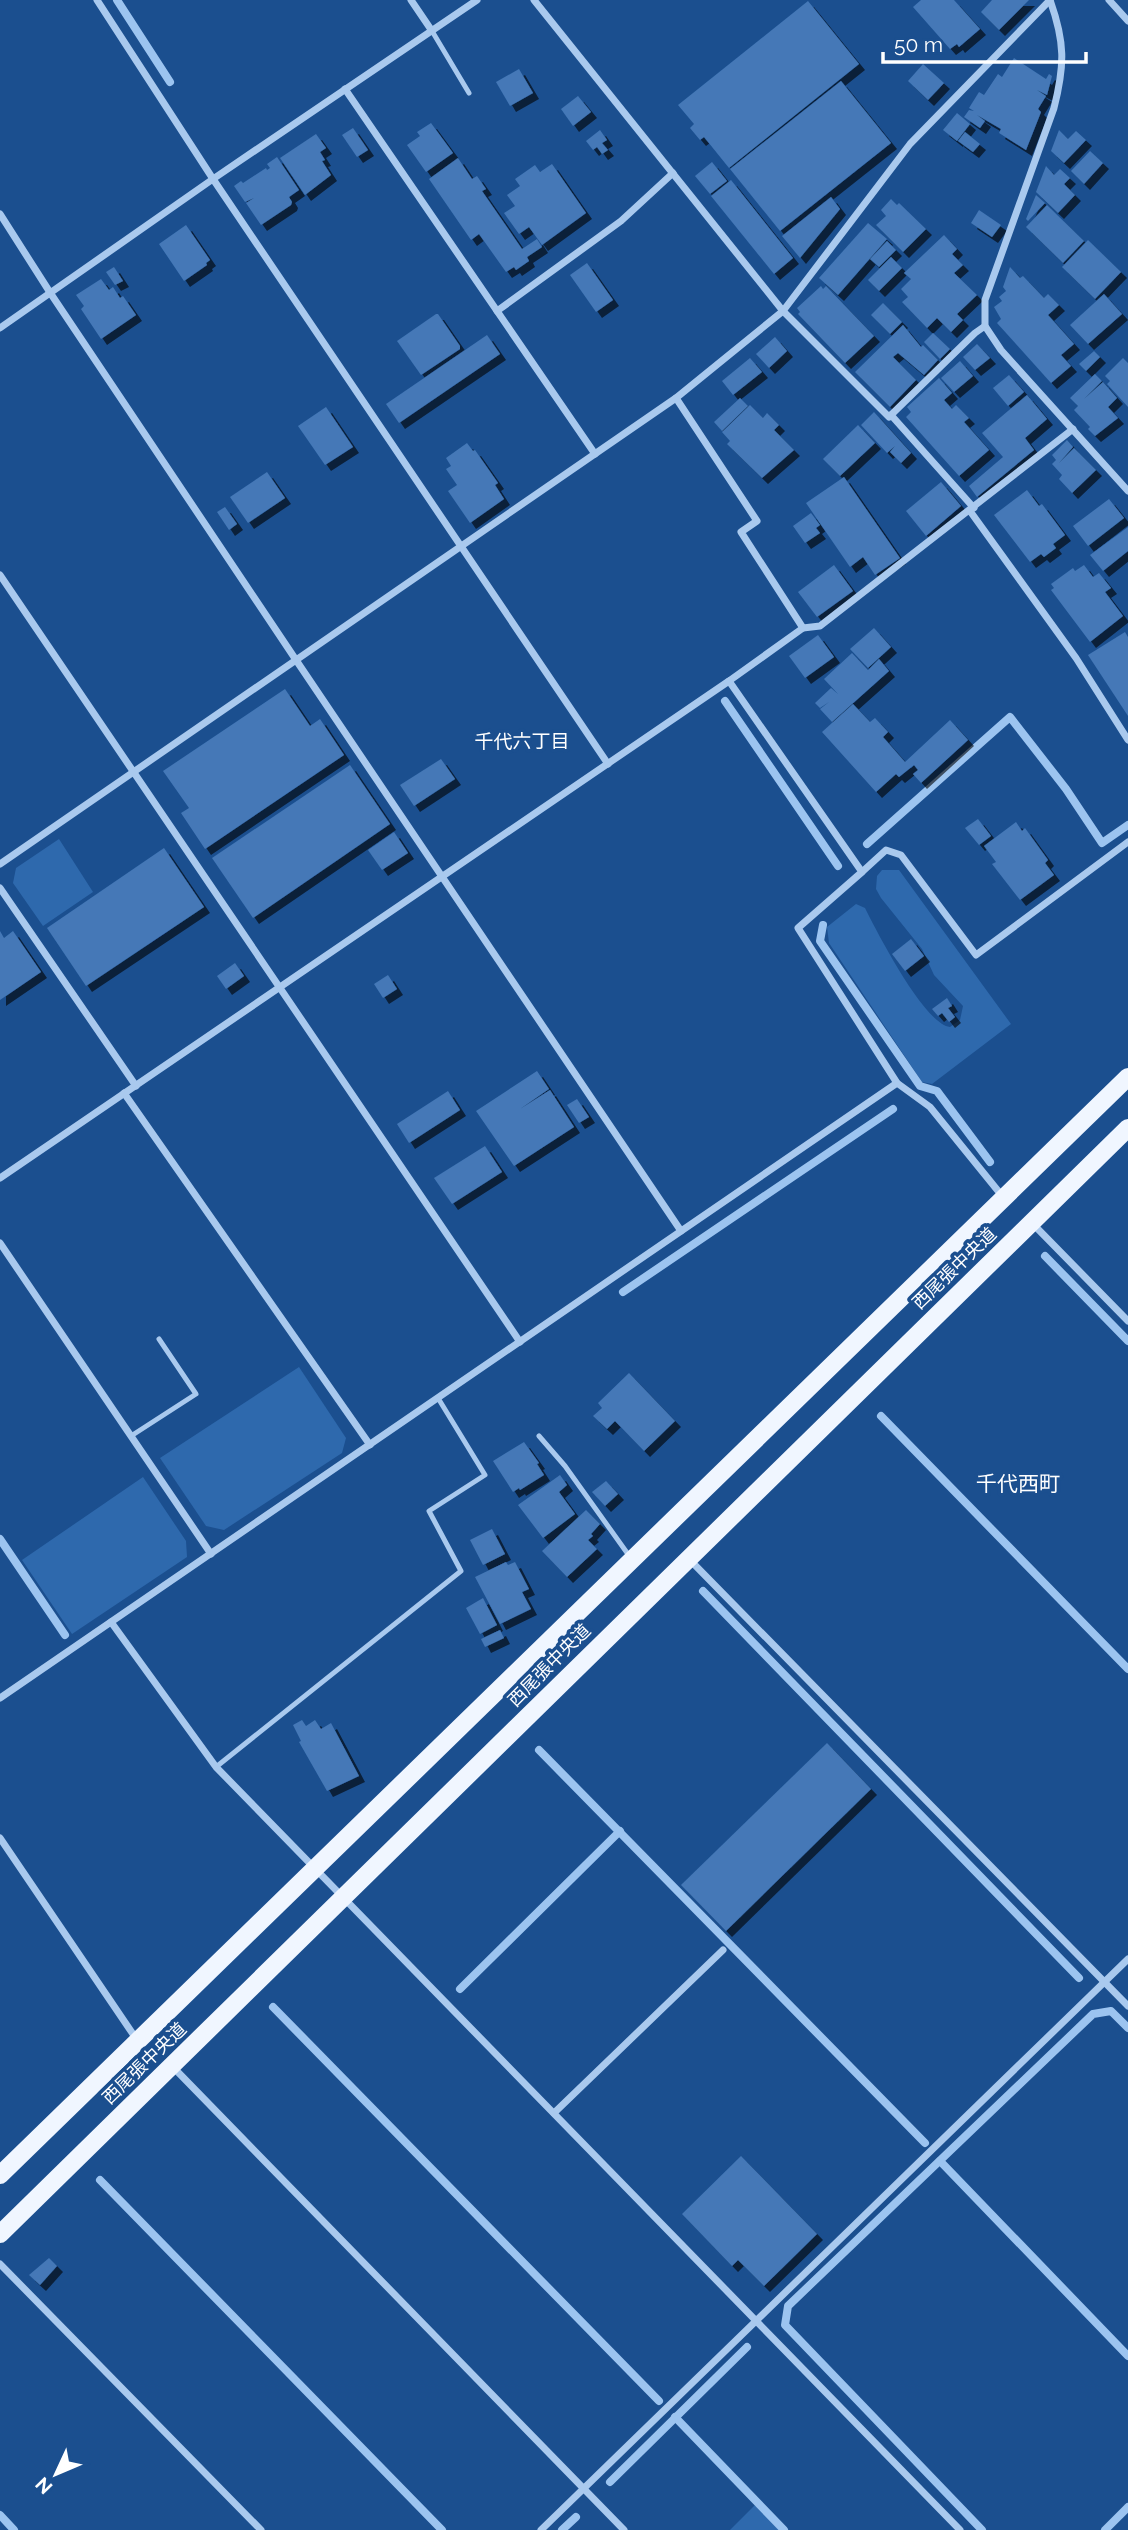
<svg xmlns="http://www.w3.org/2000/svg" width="1128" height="2530" font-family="Raleway,'Noto Sans JP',sans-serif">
<defs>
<filter id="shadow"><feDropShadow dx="6" dy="6" stdDeviation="0" flood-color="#0009"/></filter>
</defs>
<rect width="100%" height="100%" fill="#1b4f8f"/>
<g fill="#2e69ad">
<polygon points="59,839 93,892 43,926 13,883 16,868"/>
<path d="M882 870H899L1011 1024 932 1084 922 1082 829 943 827 927 856 904 865 908C877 932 924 1024 950 1027L960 1020 963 1006 934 975 922 949 881 898 876 889 877 876Z"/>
<polygon points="299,1367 346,1438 342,1453 224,1530 206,1526 160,1458"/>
<polygon points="143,1477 186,1541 187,1557 72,1634 22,1560"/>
<polygon points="755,2505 779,2530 730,2530"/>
</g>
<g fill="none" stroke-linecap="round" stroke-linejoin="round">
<g stroke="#9cc4f0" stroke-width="8">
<polyline points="117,0 170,82"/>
<polyline points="725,701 838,866"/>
<polyline points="867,844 1010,717 1066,789 1102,843 1128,825"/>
<polyline points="823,925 820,941 920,1086 937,1091 990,1162"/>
<polyline points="1045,1256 1128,1341"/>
<polyline points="623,1292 893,1109"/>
<polyline points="881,1416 1128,1669"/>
<polyline points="0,1539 65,1635"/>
<polyline points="703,1591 1079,1978"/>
<polyline points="539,1750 925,2143"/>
<polyline points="460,1989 620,1831"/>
<polyline points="273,2007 659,2401"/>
<polyline points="940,2161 1128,2356"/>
<polyline points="100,2180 442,2530"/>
<polyline points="675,2417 784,2530"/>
<polyline points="610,2482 747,2347"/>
<polyline points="0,2515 14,2530"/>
<polyline points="562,2530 576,2517"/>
<polyline points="982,2530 785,2325 788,2306 1093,2014 1111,2011 1128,2028"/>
<polyline points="1105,2530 1128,2507"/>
</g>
</g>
<g fill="#4478b7" filter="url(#shadow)">
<polygon points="921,0 954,0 980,29 959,47 957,44 950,49 913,7"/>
<polygon points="992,0 1029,0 999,30 981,12"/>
<polygon points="808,1 859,64 729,168 704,137 700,140 690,128 694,124 678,105"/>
<polygon points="1014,58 1046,79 1049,74 1052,76 1047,95 1037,90 1046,96 1038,109 1041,112 1026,150 999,133 1001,129 977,115 985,121 980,128 964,117 969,110 974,111 969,108 979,92 984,95 998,74 1002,77"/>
<polygon points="923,64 944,83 928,100 908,81"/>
<polygon points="519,69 533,93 510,106 496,82"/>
<polygon points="841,81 891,143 780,231 730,169"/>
<polygon points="578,96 591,112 573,126 561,109"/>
<polygon points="957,113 970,124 957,141 943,130"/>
<polygon points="431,123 453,153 426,172 407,145 420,136 417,132"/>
<polygon points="353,128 368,150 357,157 342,135"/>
<polygon points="600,130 607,140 602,143 608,150 602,154 597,147 593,150 586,141"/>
<polygon points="1059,130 1068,139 1076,131 1086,140 1064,163 1051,151"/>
<polygon points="965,132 980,144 973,152 958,141"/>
<polygon points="316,134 326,148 320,152 325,160 322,161 331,175 305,195 280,158"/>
<polygon points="1090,151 1103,163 1084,184 1071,171"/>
<polygon points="277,157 299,190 289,197 292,202 291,205 261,225 246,203 254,198 245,202 234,186 241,181 243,183 266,168 267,170 270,168 267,164"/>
<polygon points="458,158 472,179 477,176 486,189 482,191 522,249 537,239 542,247 527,257 529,261 516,270 514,267 506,272 479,234 471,240 429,179"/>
<polygon points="712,162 727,181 710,194 695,176"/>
<polygon points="552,164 586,213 542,245 529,227 519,234 504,213 515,206 507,195 520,186 515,179 535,165 540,172"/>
<polygon points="1046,166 1054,175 1060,169 1070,178 1064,184 1075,195 1058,213 1036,192"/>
<polygon points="731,180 793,258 774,274 711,196"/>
<polygon points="1036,195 1045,203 1028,221 1026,219"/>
<polygon points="831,197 840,209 800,258 782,236"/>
<polygon points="891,199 897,205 899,203 926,229 903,252 876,225 886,216 881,210"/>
<polygon points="1047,205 1084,241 1063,263 1026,227"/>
<polygon points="979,210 1001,225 992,237 971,223"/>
<polygon points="868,223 887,239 838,295 819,278"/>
<polygon points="186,225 210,260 206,263 207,265 184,281 159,244"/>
<polygon points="944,235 957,249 952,254 963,265 954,273 977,295 957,314 963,320 951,332 937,318 927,328 902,302 908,297 901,289 911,279 904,273"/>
<polygon points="1088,240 1121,272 1095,299 1062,267"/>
<polygon points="887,241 896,250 879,267 870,259"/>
<polygon points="891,257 902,268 879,291 868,280"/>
<polygon points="587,263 613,300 596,312 570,275"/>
<polygon points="114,267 123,281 115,285 106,272"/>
<polygon points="1010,267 1020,278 1023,276 1044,298 1048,294 1059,305 1048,315 1074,344 1061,355 1071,366 1051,383 997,323 1001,319 994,307 1002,301 999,297 1006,291 1003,287"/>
<polygon points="101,279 109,290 113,287 120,298 123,296 136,315 101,339 81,309 84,306 76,295"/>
<polygon points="821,286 823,289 826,286 874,336 845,363 798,314 800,312 797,308"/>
<polygon points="1104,294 1122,314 1088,344 1070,325"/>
<polygon points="883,303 902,322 890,334 871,315"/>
<polygon points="436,314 438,314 460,346 460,349 421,375 397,341"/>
<polygon points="903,325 921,347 923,345 938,360 924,375 898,353 893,357 916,380 890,407 855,372"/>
<polygon points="933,333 950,349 940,359 924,342"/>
<polygon points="487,335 500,354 399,423 386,404"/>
<polygon points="775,337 787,351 769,368 756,354"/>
<polygon points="977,344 990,358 975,370 963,357"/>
<polygon points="1094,351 1100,357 1086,371 1079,364"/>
<polygon points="750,358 762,372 733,395 722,381"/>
<polygon points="1123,358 1128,363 1128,407 1107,384 1110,381 1105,376"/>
<polygon points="960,361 973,376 954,392 941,378"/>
<polygon points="1095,374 1102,381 1084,399 1103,382 1117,398 1108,407 1118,418 1095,436 1088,429 1090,427 1074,410 1078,406 1070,398"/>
<polygon points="1009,375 1024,392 1008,406 993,388"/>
<polygon points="939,378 952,393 944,400 952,409 956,405 969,418 964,422 989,450 959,476 906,417 911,412 907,407"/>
<polygon points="1027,395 1047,419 1025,438 1034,450 977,497 969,486 1003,457 982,433"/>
<polygon points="740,398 748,406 722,431 714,422"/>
<polygon points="750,405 763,418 767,413 779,425 774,430 794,450 762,478 727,444 730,441 722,432"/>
<polygon points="326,407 353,447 325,465 298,426"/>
<polygon points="874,412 911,453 901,463 890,452 895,446 887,453 861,425"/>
<polygon points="858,425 875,443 840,476 823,459"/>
<polygon points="1067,440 1073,447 1059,463 1074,448 1096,470 1072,493 1059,479 1062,475 1052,464 1056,460 1052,455"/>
<polygon points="467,443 473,451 475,450 498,483 495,485 504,499 470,523 448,491 457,485 446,469 451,466 446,458"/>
<polygon points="267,472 285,498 248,523 230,497"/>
<polygon points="844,477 900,558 875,575 863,557 850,567 806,503"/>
<polygon points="941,482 961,506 926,536 906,511"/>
<polygon points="1027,490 1039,506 1042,504 1065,535 1053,544 1056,548 1044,557 1041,554 1030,562 994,515"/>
<polygon points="1109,499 1124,518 1088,546 1073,526"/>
<polygon points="225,507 237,524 229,530 217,512"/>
<polygon points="811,513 820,525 816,528 820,533 805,543 793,526"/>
<polygon points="1128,527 1128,551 1103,571 1090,555"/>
<polygon points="834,565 853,591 817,617 798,592"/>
<polygon points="1084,565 1093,577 1099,573 1111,588 1105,592 1123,616 1090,642 1051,590 1054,588 1051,584 1073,568 1075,571"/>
<polygon points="874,628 891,647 868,668 850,649"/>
<polygon points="1125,632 1128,637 1128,716 1088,655"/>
<polygon points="818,635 834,657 805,678 789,656"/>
<polygon points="852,653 868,670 879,659 889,671 832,722 820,709 829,702 820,708 815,703 831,688 838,694 824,679"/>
<polygon points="285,689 310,726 320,719 344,755 205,849 181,813 189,808 163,771"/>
<polygon points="853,704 870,722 875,718 888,732 883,737 905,762 950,720 968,740 921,783 913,774 918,770 914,765 899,777 896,774 876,792 822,732"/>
<polygon points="441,759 455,779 414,806 400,785"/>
<polygon points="350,765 390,824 253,918 212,858"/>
<polygon points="978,819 991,836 979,845 965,828"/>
<polygon points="1016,822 1022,831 1025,828 1048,860 1045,863 1054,875 1020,900 992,864 996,862 984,846"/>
<polygon points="394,832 408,853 382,870 368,850"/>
<polygon points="164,848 204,907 86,986 47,928"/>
<polygon points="0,931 4,938 13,931 41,972 0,1000"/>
<polygon points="911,939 924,956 905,971 892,954"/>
<polygon points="235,963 244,976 226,989 217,976"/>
<polygon points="388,975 397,989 383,998 374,984"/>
<polygon points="947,998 952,1006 948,1008 955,1017 949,1022 942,1013 938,1016 932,1009"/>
<polygon points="537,1071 549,1089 520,1109 550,1090 574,1127 514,1166 476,1111"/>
<polygon points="448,1091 460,1110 409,1143 397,1124"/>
<polygon points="577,1099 589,1117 579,1123 567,1105"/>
<polygon points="485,1146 502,1172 452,1204 434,1178"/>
<polygon points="629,1373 675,1421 644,1451 615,1421 607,1429 593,1416 602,1408 598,1403"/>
<polygon points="524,1442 539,1463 537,1464 544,1475 520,1490 519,1488 513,1492 493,1461"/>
<polygon points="560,1475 567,1485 559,1492 575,1514 543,1538 518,1505"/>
<polygon points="606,1481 618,1494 605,1506 592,1492"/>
<polygon points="586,1510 600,1524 591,1534 593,1536 588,1540 597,1549 567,1577 542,1551"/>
<polygon points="492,1529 505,1554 483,1565 470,1540"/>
<polygon points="506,1562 508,1565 515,1562 529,1589 522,1592 531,1609 500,1624 475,1577"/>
<polygon points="483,1598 497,1625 480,1634 466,1608"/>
<polygon points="500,1630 504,1638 485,1647 481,1639"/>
<polygon points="302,1720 306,1726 315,1720 321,1729 331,1723 359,1776 327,1791 299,1742 301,1741 293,1725"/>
<polygon points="827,1743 871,1789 726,1931 681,1885"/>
<polygon points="741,2156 817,2234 764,2286 738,2260 732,2266 682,2214"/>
<polygon points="49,2258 57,2266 40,2285 29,2275"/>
</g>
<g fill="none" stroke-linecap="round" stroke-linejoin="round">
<g stroke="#a9c9ee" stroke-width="5">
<polyline points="432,31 469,93"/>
<polyline points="131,1436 196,1394 159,1339"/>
<polyline points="539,1436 565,1466 630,1557"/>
<polyline points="216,1767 461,1571 429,1511 485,1475 438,1398"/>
</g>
<g stroke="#a9c9ee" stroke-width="7">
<polyline points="97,0 213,179 608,764"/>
<polyline points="411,0 432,31"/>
<polyline points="534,0 783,311 889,417 891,415 974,508"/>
<path d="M1050 0C1065 42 1065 65 1054 108L985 300V326L1001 350 1128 491"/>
<polyline points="1109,0 1128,21"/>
<polyline points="345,89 595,454"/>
<polyline points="0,214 51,294 296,660 681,1231"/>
<polyline points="497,311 621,221 673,173"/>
<polyline points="0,328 213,179 477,0"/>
<polyline points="676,398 757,521 741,532 803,628"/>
<polyline points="891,415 975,333 985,326"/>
<polyline points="970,511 1076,658 1128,740"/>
<polyline points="0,575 520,1342"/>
<polyline points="729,681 862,872 798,928 897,1083 930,1107 1003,1197"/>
<polyline points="0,864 676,398 783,311 910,144 1050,0"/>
<polyline points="862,872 886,850 901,855 976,955 1128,842"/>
<polyline points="0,888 136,1086"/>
<polyline points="124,1093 370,1445"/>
<polyline points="0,1178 729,681 803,628 820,626 1073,429"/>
<polyline points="1033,1224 1128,1321"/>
<polyline points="0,1243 211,1554"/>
<polyline points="688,1558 1128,2006"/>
<polyline points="111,1622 216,1767 960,2530"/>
<polyline points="0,1698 897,1083"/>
<polyline points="0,1838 137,2040"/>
<polyline points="172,2066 624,2530"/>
<polyline points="554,2113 723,1950"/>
<polyline points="0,2264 261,2530"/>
<polyline points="541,2530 1128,1959"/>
</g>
<g stroke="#f0f6ff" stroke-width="18">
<polyline points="0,2175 1128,1077"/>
<polyline points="0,2234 1128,1128"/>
</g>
</g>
<g text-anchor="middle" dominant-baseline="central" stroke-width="7" stroke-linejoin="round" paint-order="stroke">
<g font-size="18" fill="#fff" stroke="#1b4f8f">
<text transform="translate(954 1268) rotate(-44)">西尾張中央道</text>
<text transform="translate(549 1665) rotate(-45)">西尾張中央道</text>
<text transform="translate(144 2063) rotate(-44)">西尾張中央道</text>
</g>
<g font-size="19" fill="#fff" stroke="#1b4f8f">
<text x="522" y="741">千代六丁目</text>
</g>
<g font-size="21" fill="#fff" stroke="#1b4f8f">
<text x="1018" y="1483">千代西町</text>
</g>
</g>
<g transform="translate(56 2474) rotate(226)" stroke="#1b4f8f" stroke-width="5" paint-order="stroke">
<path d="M0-5L12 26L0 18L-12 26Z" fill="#ffffff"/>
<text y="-10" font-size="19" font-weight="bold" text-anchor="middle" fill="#ffffff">N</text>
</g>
<path d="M883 52v10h203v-10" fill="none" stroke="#ffffff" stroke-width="3.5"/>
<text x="894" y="52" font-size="21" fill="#ffffff" stroke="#1b4f8f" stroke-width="5" paint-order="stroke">50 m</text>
</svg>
